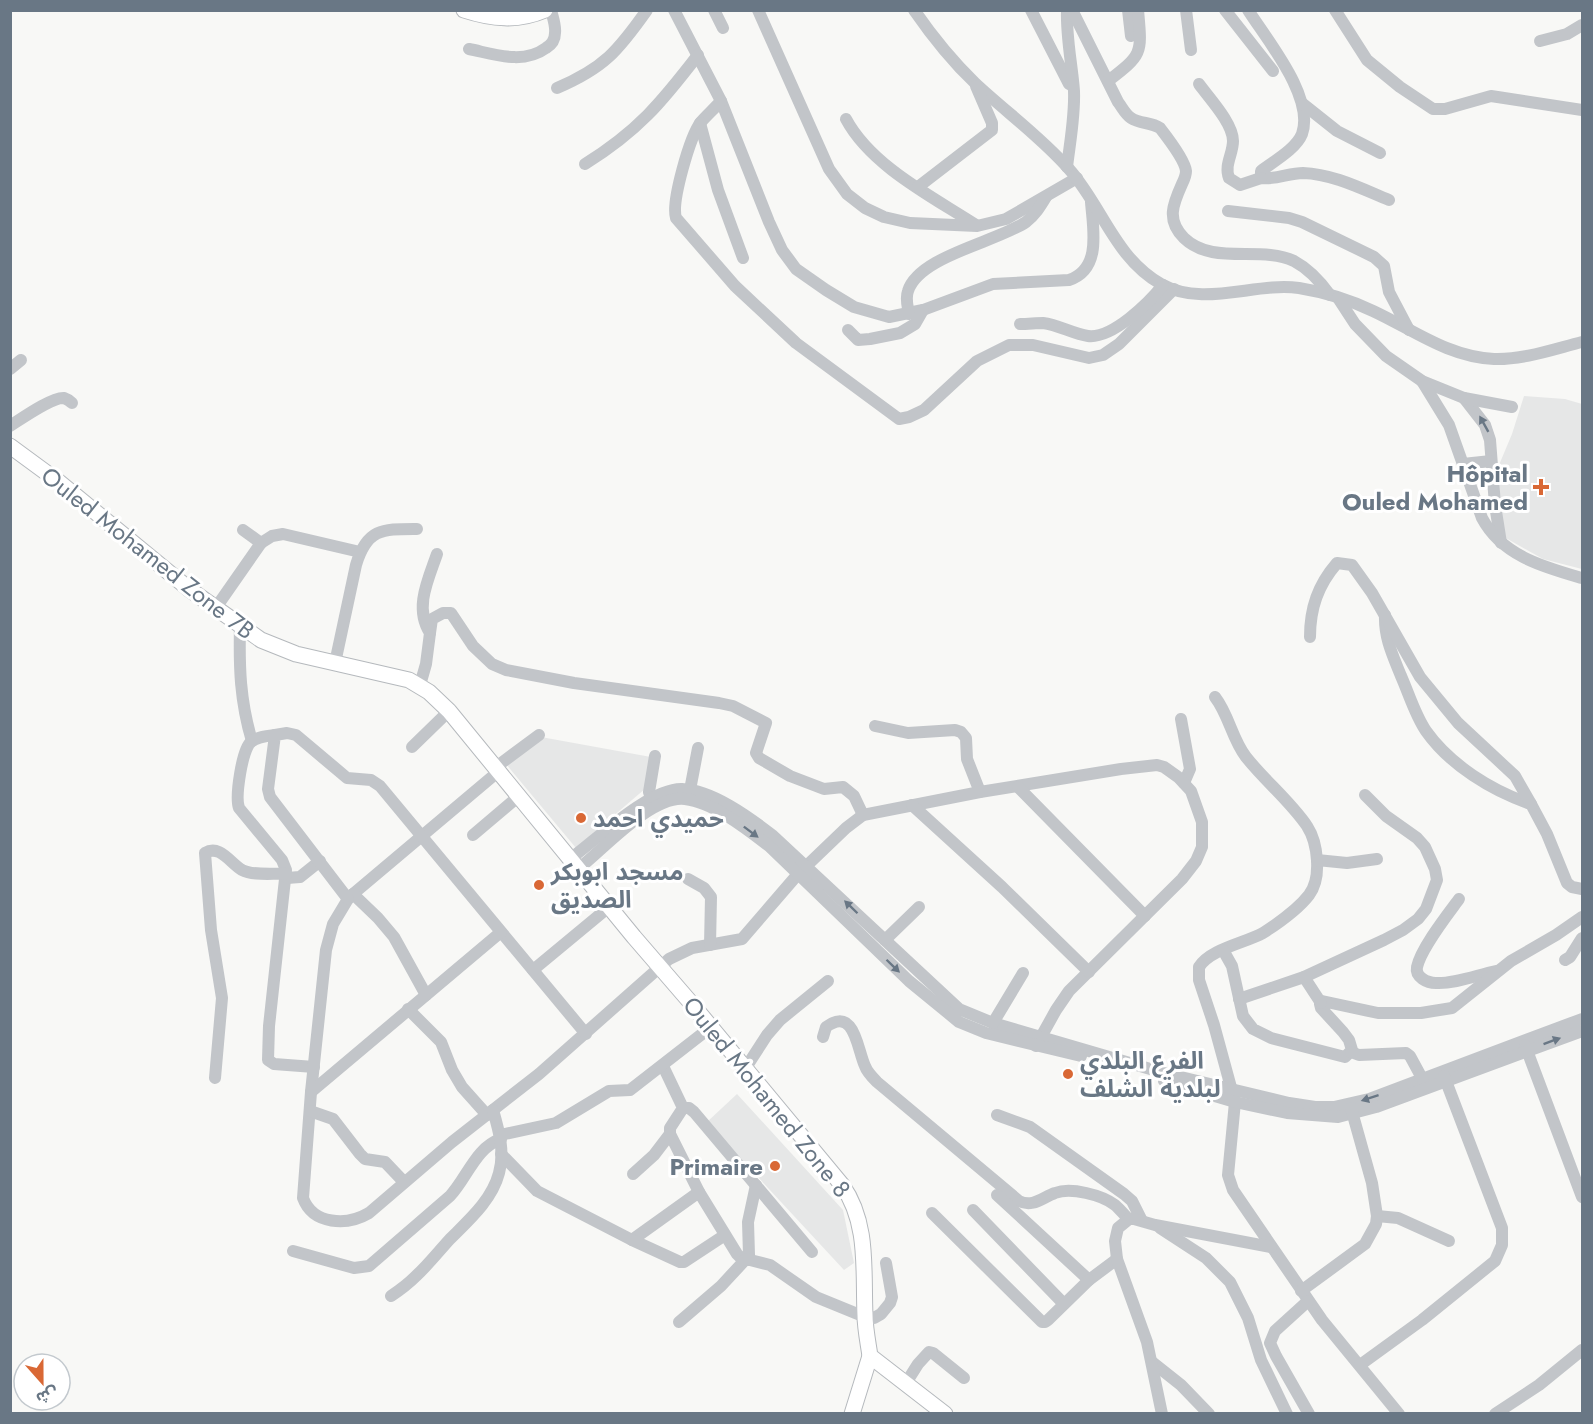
<svg xmlns="http://www.w3.org/2000/svg" width="1593" height="1424" font-family="Jost,'Noto Sans Arabic',sans-serif">
<rect width="100%" height="100%" fill="#f8f8f6"/>
<g fill="#e6e7e7">
<polygon points="1524,396 1565,399 1582,404 1582,569 1543,559 1504,537 1500,510 1499,465 1512,434"/>
<polygon points="541,737 651,757 646,788 576,848 506,764"/>
<polygon points="737,1094 843,1210 854,1263 844,1270 707,1122"/>
</g>
<g fill="none" stroke-linecap="round" stroke-linejoin="round">
<g stroke="#b5b9bd" stroke-width="17">
<g id="major">
<path d="M464 10C492 19 517 22 545 10"/>
<path d="M10 446 59 482 189 589 261 640 296 654 409 680 429 692 449 711 634 937 691 1003 842 1185C869 1223 863 1270 865 1315 865 1328 868 1342 870 1356L945 1414"/>
<polyline points="852,1414 870,1356"/>
</g>
</g>
<g stroke="#c2c5c9" stroke-width="12">
<path d="M674 10 721 101 769 222 782 250 796 269 826 290 854 307 889 317 923 310 993 284 1069 280C1102 269 1093 229 1091 202"/>
<polyline points="714,10 723,28"/>
<polyline points="758,10 829,169 847,194 865,208 884,217 910,223 977,226 1006,219 1077,178"/>
<path d="M914 10C932 36 952 61 975 83 1006 112 1041 137 1069 169 1102 206 1115 258 1161 284 1204 308 1254 282 1299 288 1324 292 1350 300 1373 311 1412 329 1448 357 1494 359 1523 360 1554 349 1582 342"/>
<polyline points="1031,10 1069,84"/>
<path d="M1067 10C1066 38 1072 64 1074 91 1075 116 1070 142 1067 167"/>
<path d="M1072 10 1118 102C1122 107 1125 114 1131 118 1140 124 1151 122 1160 128 1167 137 1185 160 1186 171 1186 176 1184 180 1182 184 1173 204 1166 220 1184 238 1213 266 1260 245 1294 261 1309 269 1320 281 1330 295"/>
<polyline points="1128,10 1131,36"/>
<polyline points="1186,10 1191,50"/>
<polyline points="1225,10 1273,71"/>
<path d="M1248 10C1267 40 1315 97 1302 134 1296 149 1274 161 1261 171V178C1275 180 1289 173 1303 173 1333 174 1362 189 1389 200"/>
<polyline points="1335,10 1367,60 1400,87 1433,109 1445,109 1491,96 1582,110"/>
<polyline points="1540,41 1567,34 1582,25"/>
<path d="M469 49C494 54 523 65 546 48 551 45 555 40 555 33 556 26 553 18 551 10"/>
<path d="M1108 81C1143 54 1142 54 1138 10"/>
<path d="M1199 84C1209 98 1233 123 1233 141 1233 154 1224 165 1229 178L1240 185 1261 178"/>
<path d="M557 88C604 68 618 51 647 10"/>
<path d="M721 101C715 108 707 115 701 122 690 136 671 202 676 218L735 286 796 343 899 419 909 417 924 410 977 361 1009 345H1033L1089 358 1103 355 1119 344 1174 289"/>
<polyline points="1303,104 1337,131 1380,153"/>
<path d="M846 119C871 166 933 197 976 225"/>
<polyline points="700,123 718,190 743,258"/>
<path d="M585 164C638 131 661 103 698 55"/>
<polyline points="918,187 992,130 992,123 976,86"/>
<polyline points="1228,211 1289,218 1302,222 1374,257 1384,266 1389,292 1409,330"/>
<polyline points="1338,298 1355,324 1386,356 1422,381 1464,398 1485,425 1490,440 1495,505 1501,543"/>
<path d="M909 314C908 307 905 299 908 291 919 256 997 242 1026 222 1035 215 1040 207 1046 197"/>
<path d="M1020 324C1028 324 1036 323 1043 323 1059 325 1073 334 1088 336 1112 339 1149 303 1163 285"/>
<polyline points="848,330 858,340 870,339 900,333 915,324 923,310"/>
<polyline points="10,369 21,360"/>
<path d="M1422 381 1449 425 1482 518C1502 556 1544 567 1582 578"/>
<polyline points="1464,398 1512,407"/>
<path d="M10 426C21 419 52 397 64 398 67 399 70 401 72 403"/>
<polyline points="1463,464 1491,461"/>
<polyline points="261,543 272,536 283,534 360,552"/>
<polyline points="215,609 261,543 243,530"/>
<path d="M1385 615C1384 638 1393 656 1401 676 1409 694 1415 715 1426 731 1450 765 1492 791 1531 804L1547 834 1567 883 1572 887 1582 889"/>
<path d="M240 626C239 667 240 701 252 741"/>
<polyline points="430,633 432,619 443,613 451,613 473,646 492,664 506,670 574,683 719,703 733,706 766,723 756,753 759,758 790,776 824,789 843,787 854,796 863,815"/>
<path d="M1310 637C1310 608 1318 585 1337 563L1352 565 1372 593 1420 677 1458 723 1515 776 1531 804"/>
<path d="M335 663 356 565C367 528 383 529 417 529"/>
<path d="M420 685 426 664 430 633C414 608 428 580 437 554"/>
<path d="M1215 697C1229 715 1232 739 1246 757 1265 781 1290 801 1307 826 1318 843 1322 878 1309 895 1299 908 1277 924 1263 933 1245 943 1210 949 1199 967V980L1214 1025 1235 1102 1228 1175 1233 1190 1246 1209 1322 1320 1399 1414"/>
<polyline points="1181,719 1190,769 1184,783"/>
<polyline points="875,726 908,733 955,730 961,732 966,738 967,759 980,792"/>
<path d="M275 735C267 736 257 737 251 742 242 749 235 797 239 808L282 860 286 870 269 1026 268 1060 274 1064 314 1067"/>
<polyline points="412,747 449,711"/>
<polyline points="496,767 539,735"/>
<path d="M499 771 353 894 348 899 333 924 326 950 311 1092 303 1198C313 1225 347 1226 369 1213L452 1142 539 1074 669 959 692 948 742 939 798 874 846 828 863 815 980 792 1121 769 1157 765 1164 767 1178 777 1191 791 1202 822V847L1196 861 1182 879 1069 991 1056 1010 1036 1046"/>
<polyline points="1018,787 1145,916"/>
<polyline points="690,790 698,748"/>
<polyline points="651,798 649,792 655,756"/>
<polyline points="912,805 1002,887 1089,972"/>
<polyline points="473,835 519,796"/>
<path d="M570 859C597 839 650 788 682 789 712 790 749 817 772 835L959 1009 993 1023 1164 1073 1289 1103 1315 1107H1334L1369 1099 1582 1019"/>
<polyline points="1317,860 1347,863 1377,859"/>
<path d="M578 869C603 850 651 795 685 799 713 802 747 829 769 846L909 981 959 1022 986 1033 1081 1056"/>
<polyline points="287,878 300,877 320,861"/>
<polyline points="688,879 704,888 711,897 710,945"/>
<polyline points="353,894 378,918 394,937 426,995"/>
<polyline points="348,899 270,797 268,789 275,735 287,733 296,735 347,778 371,780 380,786 586,1034"/>
<path d="M1459 899C1448 914 1421 948 1417 967 1415 977 1427 983 1436 983 1455 984 1477 975 1496 971"/>
<polyline points="885,940 919,907"/>
<polyline points="1223,950 1232,966 1243,1016 1253,1029 1271,1038 1345,1057 1352,1050 1349,1040 1343,1032 1321,1008 1320,1004 1322,1001 1378,1013 1421,1013 1452,1008 1511,961 1556,935 1582,917"/>
<polyline points="1565,960 1570,957 1582,938"/>
<polyline points="533,970 609,907"/>
<polyline points="1304,977 1321,1003"/>
<polyline points="1239,999 1304,977 1384,940 1403,930 1418,919 1426,909 1437,880 1435,869 1425,847 1417,838 1386,816 1365,795"/>
<polyline points="408,1009 441,1042 452,1070 462,1087 487,1115"/>
<polyline points="993,1023 1023,973"/>
<path d="M823 1037 826 1027C855 1006 857 1049 865 1066 867 1072 872 1077 877 1082L1019 1201C1033 1208 1043 1197 1055 1193 1071 1187 1102 1195 1115 1205 1120 1209 1124 1215 1129 1219"/>
<polyline points="1525,1045 1582,1197"/>
<polyline points="1351,1052 1359,1055 1406,1053 1410,1056 1423,1080"/>
<polyline points="663,1066 683,1108 670,1128 670,1134 699,1192"/>
<polyline points="745,1069 767,1035 780,1020 828,981"/>
<path d="M215 1078 222 998 211 930 205 853C220 844 230 863 242 870 253 876 274 873 286 874"/>
<polyline points="1164,1081 1235,1102 1287,1113 1338,1117 1376,1107 1582,1031"/>
<polyline points="311,1092 501,932"/>
<polyline points="683,1108 689,1108 694,1112 812,1252"/>
<polyline points="310,1111 333,1119 360,1154 365,1159 385,1162 404,1182"/>
<polyline points="997,1115 1030,1127 1124,1194 1132,1201 1141,1219"/>
<polyline points="500,1135 556,1123 609,1091 630,1090 711,1027"/>
<polyline points="501,1154 537,1191 632,1240 699,1192 737,1254 742,1259 749,1255 748,1222 756,1185"/>
<polyline points="633,1174 654,1155 670,1134"/>
<polyline points="997,1195 1089,1280 1117,1259"/>
<polyline points="973,1210 1063,1303"/>
<polyline points="932,1213 1042,1322 1045,1322 1048,1320 1089,1280"/>
<polyline points="1377,1216 1398,1218 1449,1241"/>
<polyline points="1160,1228 1206,1258 1230,1282 1248,1318 1261,1360 1287,1414"/>
<polyline points="632,1240 680,1262 684,1262 725,1235"/>
<path d="M293 1251 354 1268 369 1266 450 1196C467 1178 476 1147 501 1139"/>
<polyline points="1301,1291 1365,1244 1376,1224 1377,1216 1372,1183 1351,1108"/>
<path d="M391 1296C400 1290 409 1283 416 1276 428 1265 439 1251 450 1239 469 1220 492 1200 499 1173 505 1152 499 1131 493 1110"/>
<polyline points="1308,1301 1275,1331 1270,1343 1276,1356 1309,1414"/>
<polyline points="679,1322 721,1286 746,1259 770,1265 816,1297 865,1317 874,1318 881,1314 890,1303 892,1297 886,1263"/>
<polyline points="1152,1362 1181,1385 1209,1414"/>
<polyline points="1360,1365 1422,1320 1495,1261 1502,1245 1502,1228 1444,1076"/>
<polyline points="906,1383 918,1364 929,1352 933,1353 964,1378"/>
<polyline points="1162,1414 1147,1342 1117,1259 1115,1241 1118,1228 1129,1219 1134,1219 1155,1225 1271,1247"/>
<polyline points="1495,1414 1539,1385 1582,1350"/>
</g>
<use href="#major" stroke="#fff" stroke-width="15"/>
</g>
<defs><path id="oneway-solid" d="M-6-.8H1V-3.2L6.5 0L1 3.2V.8H-6Z" transform="scale(1.5)"/></defs>
<g fill="#697785">
<use href="#oneway-solid" transform="translate(1484 424) rotate(-119)"/>
<use href="#oneway-solid" transform="translate(751 832) rotate(37)"/>
<use href="#oneway-solid" transform="translate(851 907) rotate(-136)"/>
<use href="#oneway-solid" transform="translate(893 966) rotate(44)"/>
<use href="#oneway-solid" transform="translate(1552 1041) rotate(-20)"/>
<use href="#oneway-solid" transform="translate(1370 1098) rotate(162)"/>
</g>
<g fill="#d96835" stroke="#fff" stroke-width="2">
<path d="M1538 478h6v6h6v6h-6v6h-6v-6h-6v-6h6z"/>
<circle cx="581" cy="818" r="6"/>
<circle cx="539" cy="885" r="6"/>
<circle cx="1068" cy="1074" r="6"/>
<circle cx="775" cy="1166" r="6"/>
</g>
<g text-anchor="middle" dominant-baseline="central" stroke-width="6" stroke-linejoin="round" paint-order="stroke">
<g font-size="24" font-weight="bold" fill="#697785" stroke="#fff" text-anchor="start">
<text x="1528" y="473" text-anchor="end">Hôpital<tspan x="1528" dy="28">Ouled Mohamed</tspan></text>
<text x="593" y="818">حميدي احمد</text>
<text x="551" y="871">مسجد ابوبكر<tspan x="551" dy="28">الصديق</tspan></text>
<text x="1080" y="1060">الفرع البلدي<tspan x="1080" dy="28">لبلدية الشلف</tspan></text>
<text x="763" y="1166" text-anchor="end">Primaire</text>
</g>
<g font-size="24" fill="#697785" stroke="#fff">
<text transform="translate(148 553) rotate(38)">Ouled Mohamed Zone 7B</text>
<text transform="translate(767 1097) rotate(51)">Ouled Mohamed Zone 8</text>
</g>
</g>
<rect width="1593" height="1424" fill="none" stroke="#697785" stroke-width="24"/>
<g transform="translate(42 1382) rotate(159)"><circle r="28" fill="#ffffff" stroke="#c3c9ce" stroke-width="1.5"/>
<path d="M0-4.5L10 22L0 15L-10 22Z" fill="#d96835"/>
<text y="-9" font-size="16" font-weight="bold" text-anchor="middle" fill="#697785">ش</text>
</g>
</svg>
